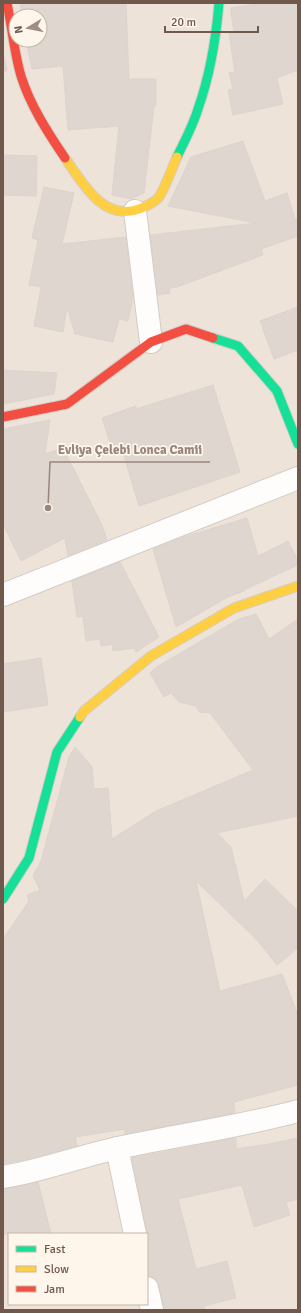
<svg xmlns="http://www.w3.org/2000/svg" width="301" height="1313" font-family="Signika,sans-serif">
<rect width="100%" height="100%" fill="#f5f0ea"/>
<path fill="#eee3d8" fill-rule="evenodd" d="M3 3H298V1310H3ZM16 16H40V40H16ZM9 1234H147V1304H9Z"/>
<g fill="#dfd6d0" stroke="#ded3cd">
<polygon points="20,3 126,3 129,79 156,79 156,106 154,106 144,193 131,199 112,195 119,126 68,130 63,66 32,69 26,40 40,40 40,16 22,16"/>
<polygon points="262,3 298,3 298,70 277,78 283,104 233,115 228,90 233,89 229,73 235,72 229,33 234,32 231,14 231,8"/>
<polygon points="3,53 7,71 3,71"/>
<polygon points="243,141 265,201 287,193 295,219 298,219 298,236 261,249 263,255 177,287 169,288 170,293 158,295 150,235 256,223 168,206 191,157"/>
<polygon points="3,155 37,156 36,196 3,195"/>
<polygon points="44,187 74,193 62,244 126,237 133,298 128,321 119,319 113,342 75,334 67,307 63,332 34,326 41,287 29,285 38,240 32,238"/>
<polygon points="298,307 298,350 274,359 260,321"/>
<polygon points="3,370 57,373 54,394 3,404"/>
<polygon points="213,385 240,472 139,506 122,449 113,452 102,418 136,406 136,409"/>
<polygon points="50,420 45,454 63,448 102,525 107,540 68,556 65,538 21,561 3,524 3,429"/>
<polygon points="247,518 258,556 288,541 298,561 298,565 244,590 244,591 228,597 176,627 153,549 184,537"/>
<polygon points="120,562 159,637 136,652 134,648 113,651 112,644 101,646 100,639 86,641 83,616 77,617 72,581"/>
<polygon points="256,614 269,639 298,619 298,816 217,833 231,847 244,901 265,879 298,911 298,948 277,965 256,939 196,881 220,991 282,974 298,1015 298,1085 234,1102 235,1113 125,1134 125,1129 75,1137 77,1146 29,1159 3,1164 3,939 29,901 27,895 40,890 33,876 41,861 69,757 75,747 92,767 94,789 108,788 112,839 156,811 253,770 210,713 199,712 196,706 179,702 171,693 164,697 150,673 158,666 239,619"/>
<polygon points="41,658 48,705 3,712 3,664"/>
<polygon points="236,1138 236,1149 269,1144 298,1138 298,1199 286,1202 290,1215 254,1227 242,1185 178,1199 196,1269 227,1261 236,1298 204,1306 205,1310 164,1310 159,1285 156,1279 151,1276 147,1276 147,1231 132,1158"/>
<polygon points="38,1182 51,1234 3,1234 3,1189"/>
</g>
<g fill="none" stroke-linecap="round" stroke-linejoin="round">
<g stroke="#d2ccc5" stroke-width="24">
<g id="street">
<polyline points="135,211 151,342"/>
<polyline points="3,595 298,478"/>
<polyline points="117,1148 135,1234"/>
<path d="M3 1177C42 1171 80 1156 118 1148 178 1135 239 1127 298 1111"/>
<polyline points="147,1288 152,1310"/>
</g>
</g>
<g stroke="#d5cdc6" stroke-width="11">
<g id="fast">
<path d="M177 157C184 142 193 126 198 109 210 75 216 39 219 3"/>
<polyline points="213,338 238,346 277,391 298,444"/>
<polyline points="3,899 29,858 57,752 80,717"/>
</g>
</g>
<g stroke="#d5cdc6" stroke-width="11">
<g id="slow">
<path d="M65 158C82 182 103 222 139 209 145 207 155 202 159 197 165 188 172 168 177 157"/>
<polyline points="80,717 84,711 151,656 234,608 298,586"/>
</g>
</g>
<g stroke="#d5cdc6" stroke-width="11">
<g id="jam">
<path d="M7 3C12 27 14 52 21 76 30 105 48 133 65 158"/>
<polyline points="3,417 67,404 151,342 186,329 213,338"/>
</g>
</g>
<use href="#street" stroke="#fefdfc" stroke-width="22"/>
<use href="#fast" stroke="#16e098" stroke-width="9"/>
<use href="#slow" stroke="#ffcf43" stroke-width="9"/>
<use href="#jam" stroke="#f24e42" stroke-width="9"/>
</g>
<path fill="none" stroke="#98857b" stroke-width="1.5" d="M48 508L50 462H210"/>
<circle fill="#98857b" stroke="#fef5eb" stroke-width="1.5" cx="48" cy="508" r="4"/>
<g font-size="13" text-anchor="middle" font-weight="bold" fill="#98857b" stroke="#fef5eb" stroke-width="3.5" stroke-linejoin="round" paint-order="stroke">
<text x="130" y="454">Evliya Çelebi Lonca Camii</text>
</g>
<rect width="301" height="1313" fill="none" stroke="#71584c" stroke-width="8"/>
<rect x="8" y="1233" width="140" height="72" fill="#fef5eb" stroke="#c6b6ab"/>
<rect x="16" y="1246" width="20" height="6" fill="#16e098" stroke="#c6b6ab"/>
<text x="44" y="1253" font-size="12" fill="#71584c">Fast</text>
<rect x="16" y="1266" width="20" height="6" fill="#ffcf43" stroke="#c6b6ab"/>
<text x="44" y="1273" font-size="12" fill="#71584c">Slow</text>
<rect x="16" y="1286" width="20" height="6" fill="#f24e42" stroke="#c6b6ab"/>
<text x="44" y="1293" font-size="12" fill="#71584c">Jam</text>
<g transform="translate(28 28) rotate(260)"><circle r="19" fill="#fef5eb" stroke="#c6b6ab"/>
<path d="M0-3L7 15L0 10L-7 15Z" fill="#9f8d83"/>
<text y="-6" font-size="11" font-weight="bold" text-anchor="middle" fill="#71584c">N</text>
</g>
<path d="M165 26v6h93v-6" fill="none" stroke="#71584c" stroke-width="2"/>
<text x="171" y="26" font-size="12" fill="#71584c" stroke="#fef5eb" stroke-width="3" paint-order="stroke">20 m</text>
</svg>
